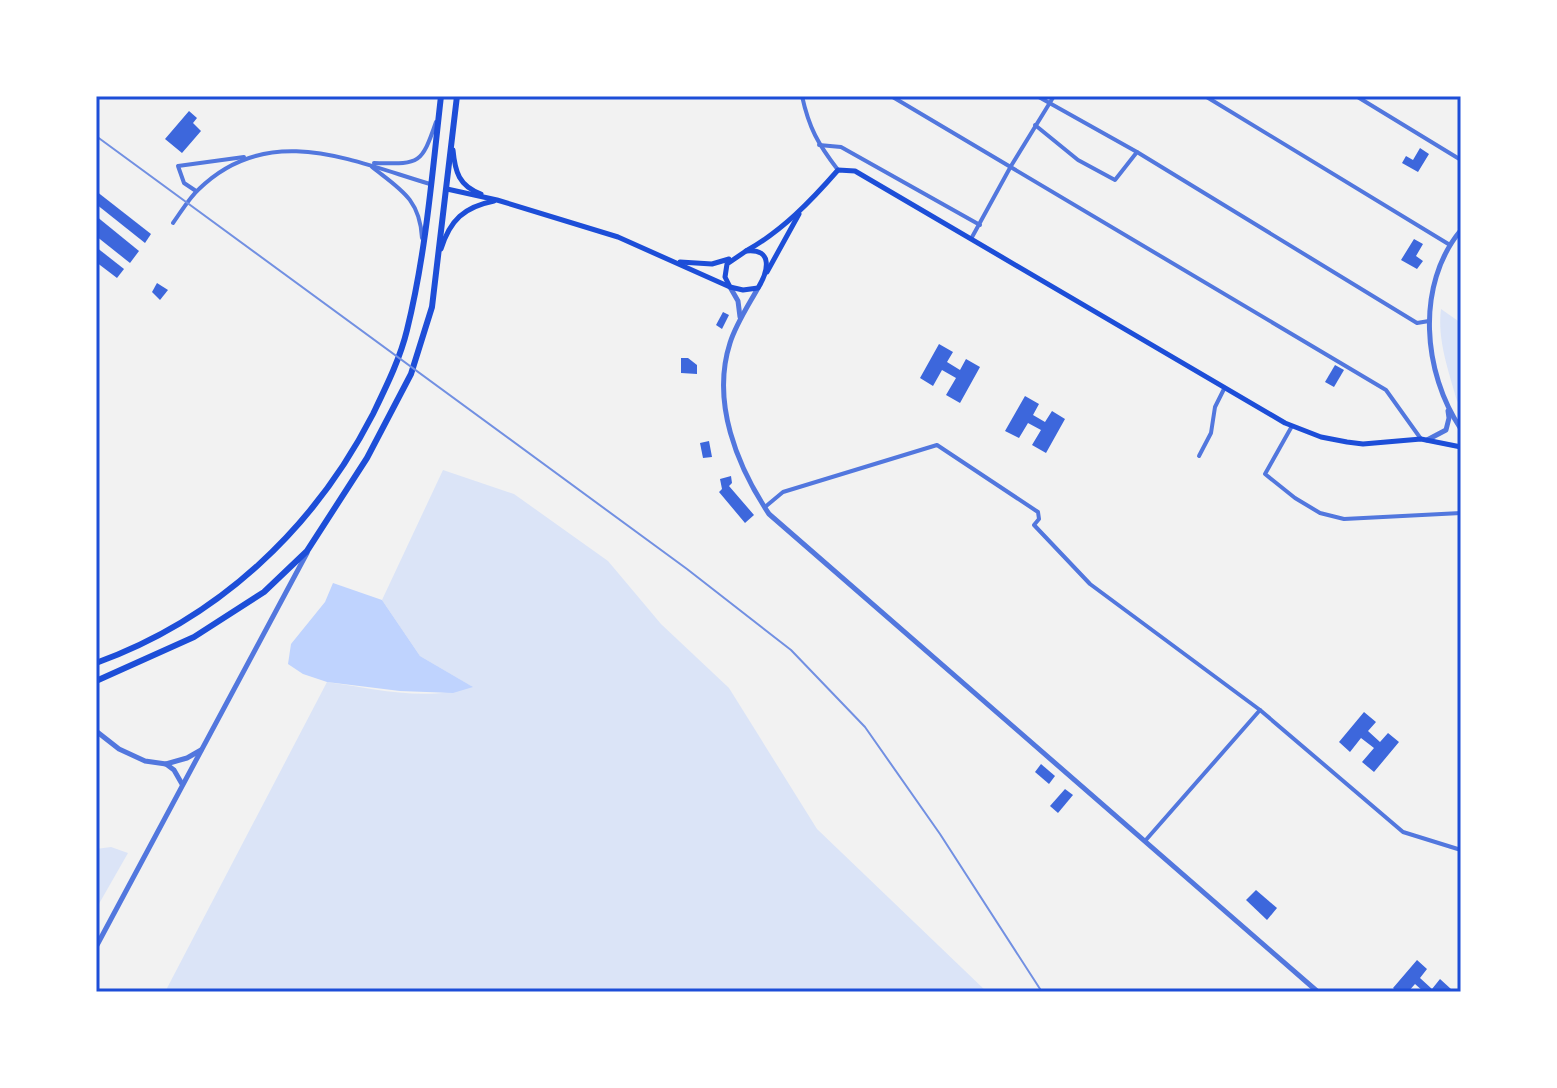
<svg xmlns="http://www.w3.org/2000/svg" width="1557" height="1088" font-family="Lato,sans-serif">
<rect width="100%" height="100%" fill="#f2f2f2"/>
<g fill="#dbe4f7">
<path d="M1441 309 1461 323V405L1457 401C1449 372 1437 340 1441 309Z"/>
<path d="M443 470 514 494 608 561 661 624 729 688 817 829 987 992H165L327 682C372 688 428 703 471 686L420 656 382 600Z"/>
<polygon points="111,847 128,853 96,909 96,849"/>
</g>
<polygon fill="#bfd3fe" points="333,583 382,600 420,656 473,687 453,693 400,691 327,682 303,674 288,664 291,644 325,602"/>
<g fill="#3d67dc">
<polygon points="189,111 197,118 193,123 201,131 182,153 165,139"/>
<polygon points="1420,148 1429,154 1418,172 1402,163 1406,156 1413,160"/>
<polygon points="96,191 151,234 145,243 96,204"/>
<polygon points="96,216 139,251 130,263 96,236"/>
<polygon points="1414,239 1423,244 1416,256 1423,261 1417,269 1401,260"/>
<polygon points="96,247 124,269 117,278 96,262"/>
<polygon points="157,283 168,290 160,300 152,292"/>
<polygon points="723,312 729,315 722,329 716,325"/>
<polygon points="939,344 953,352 947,362 960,370 966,359 980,367 960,403 946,395 956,378 942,370 933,386 920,378"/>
<polygon points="681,358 688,358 697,365 697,374 681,373"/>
<polygon points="1335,365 1344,370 1334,387 1325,382"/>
<polygon points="1025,396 1039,404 1033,415 1045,422 1052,411 1065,419 1046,453 1032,445 1041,430 1028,423 1019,438 1005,431"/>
<polygon points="709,441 712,457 703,458 700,443"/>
<polygon points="731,476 732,483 729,486 754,515 745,523 719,492 722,489 720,479"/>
<polygon points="1364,712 1376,722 1368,731 1380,742 1388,733 1399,742 1374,772 1362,762 1374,748 1361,738 1350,752 1339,742"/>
<polygon points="1041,764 1055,776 1049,784 1035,772"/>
<polygon points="1065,789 1073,795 1058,813 1050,806"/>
<polygon points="1256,890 1277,908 1267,920 1246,900"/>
<polygon points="1417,960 1427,969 1420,978 1432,989 1440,979 1451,989 1449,992 1424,992 1415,984 1408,992 1397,992 1393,988"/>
</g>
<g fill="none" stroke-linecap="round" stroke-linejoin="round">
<g stroke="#5277de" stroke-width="4">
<path d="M802 96C809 128 818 144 838 170"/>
<polyline points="891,96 1386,390 1421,439"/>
<polyline points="1037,96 1137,152 1417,323 1429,321"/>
<polyline points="1205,96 1450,245"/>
<polyline points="1356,96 1461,160"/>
<polyline points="1035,125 1078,160 1115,180 1137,152"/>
<polyline points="819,145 841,147 980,225"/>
<path d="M374 163C419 164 421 166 436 122"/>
<path d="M372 167C400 189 420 199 422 238"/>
<polyline points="196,191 184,183 178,166 244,157"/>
<path d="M173 223C181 212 189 198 199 189 269 121 352 161 430 184"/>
<polyline points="971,239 1011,166 1054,96"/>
<polyline points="1292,426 1265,474 1295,498 1320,513 1344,519 1461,513"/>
<polyline points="1199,456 1211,433 1215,407 1224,389"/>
<polyline points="765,507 783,492 937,445 1038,512 1039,519 1034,525 1090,584 1260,710 1403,832 1461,850"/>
<polyline points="1145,841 1260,710"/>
</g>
<g stroke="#5277de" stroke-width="5">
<path d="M1461 230C1415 285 1423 373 1461 429"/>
<polyline points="730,287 738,301 740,317"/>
<path d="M758 288C748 306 736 324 730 343 711 402 737 466 769 514L1318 992"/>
<polyline points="1427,440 1446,430 1449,418 1448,411"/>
<polyline points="96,731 119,749 145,761 166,764 174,770 182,784"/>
<polyline points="166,764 187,758 201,750"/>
<polyline points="96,947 307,553"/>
</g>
<g stroke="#1d4ed8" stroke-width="5">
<path d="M453 150C455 172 459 186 481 194"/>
<polyline points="447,189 497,200 618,237 730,287"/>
<path d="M441 249C450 220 464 207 494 201"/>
<path d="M746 251C782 231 811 201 838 170L855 171 1285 423 1321 437 1347 442 1363 444 1421 439 1461 447"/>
<path d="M746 251C774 248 768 272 758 288L743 290 730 287 725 277 727 264Z"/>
<polyline points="680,262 712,264 729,259"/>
<polyline points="767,272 799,214"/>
</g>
<g stroke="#1d4ed8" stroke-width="6">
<path d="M96 663C218 619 314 529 373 414 386 387 400 359 407 330 426 253 432 175 441 96"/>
<polyline points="96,681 194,637 264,592 307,551 367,458 411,374 432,307 457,96"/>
</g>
<polyline stroke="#7290e2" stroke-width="2" points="96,136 687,569 791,650 865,727 940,834 1042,992"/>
</g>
<rect width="1557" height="1088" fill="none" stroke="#ffffff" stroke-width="196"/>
<rect x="98" y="98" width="1361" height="892" fill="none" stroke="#1d4ed8" stroke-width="3"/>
</svg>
